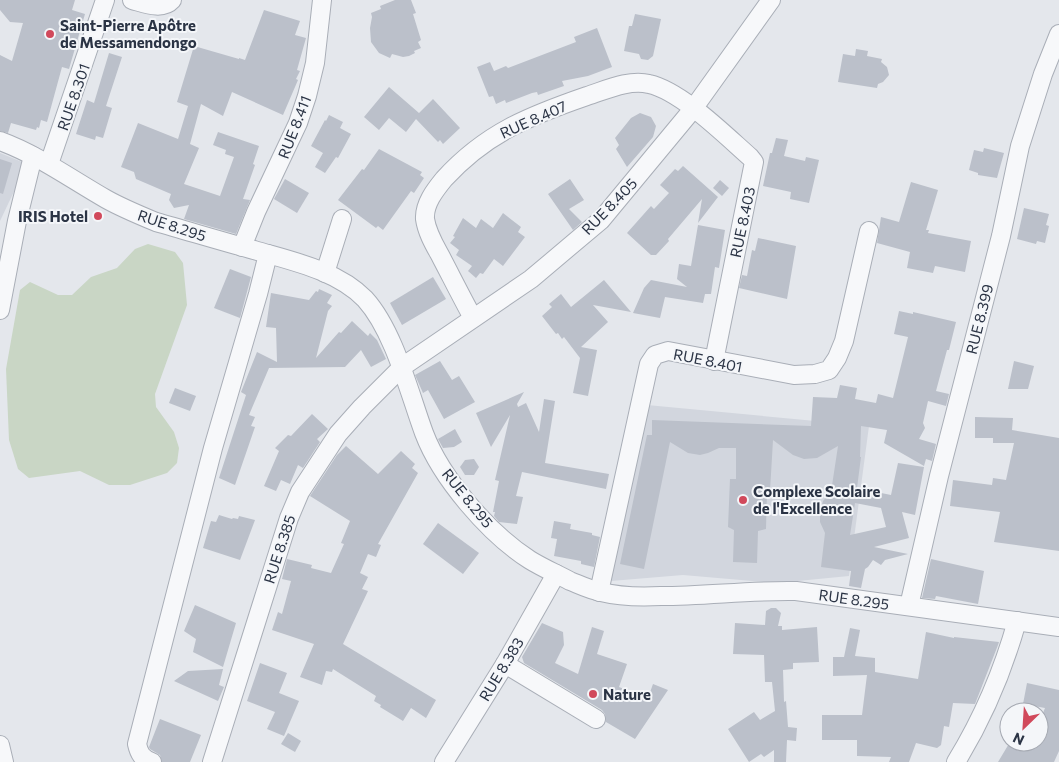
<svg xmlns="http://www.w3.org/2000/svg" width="1059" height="762" font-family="Commissioner,sans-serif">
<rect width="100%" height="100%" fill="#e4e7ec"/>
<g fill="#d2d6de">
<polygon points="0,153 27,164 0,221"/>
<polygon points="647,405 869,426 849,576 777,583 683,575 611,581"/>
</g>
<polygon fill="#c9d6c5" points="148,244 175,252 183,263 187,305 155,394 156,407 174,432 179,448 177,463 167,473 130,485 109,485 80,471 29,478 18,469 9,440 6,369 20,290 30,282 58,295 72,295 91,277 117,268 135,249"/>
<g fill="#bbc0ca" fill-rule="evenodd">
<polygon points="0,0 75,0 72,10 85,14 69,69 62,67 47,122 41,120 39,128 37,127 36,130 11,123 8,133 0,131 0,55 12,61 23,23 10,22 0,10"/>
<polygon points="395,0 411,0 416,13 413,14 421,40 418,42 421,48 414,51 415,53 409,56 403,57 392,54 390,58 379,53 371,42 370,28 372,17 371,13 381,9 380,6"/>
<polygon points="264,10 300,21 295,35 306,38 297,70 300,71 296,79 298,80 283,115 232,92 223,116 201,104 190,144 199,148 184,184 220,196 234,157 225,154 226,150 213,145 218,132 259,146 253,164 255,165 243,199 250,200 236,234 184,219 189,205 174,208 169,200 171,194 136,179 134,172 121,167 138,123 178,139 188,106 177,102 194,46 239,59 239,58 245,60"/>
<polygon points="635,14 661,19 653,56 648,60 641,59 639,54 624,51 629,26 632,26"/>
<polygon points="597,28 612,67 588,76 562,81 564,86 538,95 537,92 532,93 506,103 505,100 496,104 493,96 489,97 477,67 490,62 494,71 506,66 508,68 576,42 574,37"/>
<polygon points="856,49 868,51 867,56 882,59 881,62 887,67 889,75 883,82 878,84 877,88 838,82 843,54 855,56"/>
<polygon points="109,53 122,57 106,106 112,108 103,138 96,136 95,140 76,134 87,100 94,103"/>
<polygon points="389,87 419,113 433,99 460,128 443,144 440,140 438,142 416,119 406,132 389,118 379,130 364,117"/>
<polygon points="640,113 651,117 656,126 653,137 627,167 616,149 619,145 615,138 631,118"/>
<polygon points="329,115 343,122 340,128 351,134 338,158 336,157 325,173 315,167 323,153 311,146 325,120 326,121"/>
<polygon points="776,138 788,140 784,156 805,161 806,157 819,160 809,203 790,199 791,192 763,186 770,153 772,153"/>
<polygon points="984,148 1004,153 997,178 978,175 978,173 969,170 974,150 983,152"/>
<polygon points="379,149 422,172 420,175 424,178 414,193 411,191 383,230 378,226 376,228 338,200 362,169 364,170"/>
<polygon points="0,159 12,163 3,194 0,193"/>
<polygon points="683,166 718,197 698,223 702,199 668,239 669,241 656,255 651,255 627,233 651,206 654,209 669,193 660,185 675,169 678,171"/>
<polygon points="285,179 309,193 297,213 274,199"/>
<polygon points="570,179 584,200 569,209 582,222 573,230 548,194"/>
<polygon points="720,180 729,188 722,196 713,188"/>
<polygon points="911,182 938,190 926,230 929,230 928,233 971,241 965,272 935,266 933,273 907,268 910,252 877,243 881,217 899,222"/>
<polygon points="1024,208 1049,214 1046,225 1049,226 1045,243 1037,241 1036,244 1017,239"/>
<polygon points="503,213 521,227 518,232 525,237 503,266 494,259 483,274 480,273 476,278 468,271 472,266 456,255 459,250 450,243 455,237 453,236 463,218 476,228 481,219 493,228"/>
<polygon points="698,225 725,230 719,268 715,267 711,294 705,294 703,303 665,297 660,318 633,313 644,288 651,280 687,287 677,279 679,264 691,266"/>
<polygon points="758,238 796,246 787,299 739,288 742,275 747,276 752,250 755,251"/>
<polygon points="230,269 251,277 240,318 214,308"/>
<polygon points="433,277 446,299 402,325 390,303"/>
<polygon points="604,280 631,312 593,305 608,322 581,347 597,350 588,396 573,393 580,358 564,337 562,339 558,333 556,334 542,316 552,307 549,304 561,294 571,307"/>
<polygon points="319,289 332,295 327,303 332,306 328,311 316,358 339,332 341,333 352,321 368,336 370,333 377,340 386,359 371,367 361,350 345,367 269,368 249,415 255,417 251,426 255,427 235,485 219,478 246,395 241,392 257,352 277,362 276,328 266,327 271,293 309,300 316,291 318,292"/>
<path d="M899 311 913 314V312L956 322 949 350H947L936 391 949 394 946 406 928 401 923 423 925 428 919 439 936 444 932 461 926 459 924 466 884 443 887 430 861 426 860 457H861L857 488 891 495 898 463 924 467 915 515 902 512 909 538 874 547 908 554 885 560 881 565 873 560 868 567 865 569 861 588 849 586 851 571 821 567 825 533 820 522V513L823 501 831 492 838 446 817 458 804 459 793 455 773 440 770 491H767L766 529 758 531 757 563 733 562 734 530 728 527 730 479H736V448H719L708 453 700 455 688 453 670 442 644 569 620 564 647 435H652V420L811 426 813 397 837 398 840 385 857 388 855 399 876 403 878 394 893 398 908 337 894 334ZM855 503 881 508 886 527 850 535Z"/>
<polygon points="440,361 452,380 459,376 475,402 444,419 428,390 423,393 415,375"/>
<polygon points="1014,361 1034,366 1028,389 1008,389"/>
<polygon points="175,388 196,396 190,411 169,403"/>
<polygon points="524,392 517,404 518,407 526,403 539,432 544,399 555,401 545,463 609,474 606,489 522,472 516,496 523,497 517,524 499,522 494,516 495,512 493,512 499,481 495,480 510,415 491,447 476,413"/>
<polygon points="312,414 328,429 317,439 320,442 303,468 298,465 290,484 281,480 276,491 264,486 279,451 275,448 288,435 291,436"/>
<polygon points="975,417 1013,418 1012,430 1059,438 1059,551 994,542 1000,512 950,506 953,480 992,485 993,478 1006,480 1014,443 993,443 993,438 975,438"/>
<polygon points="455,429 462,442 454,447 443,448 438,439"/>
<polygon points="346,446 378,474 401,451 415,464 412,468 418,473 378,544 381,545 376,557 368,554 360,573 368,577 362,589 368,591 343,644 436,700 426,718 411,708 403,721 380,707 381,705 374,701 376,696 333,669 332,672 326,671 322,685 300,677 314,644 272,630 278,612 282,614 291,581 282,579 287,559 312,565 311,568 331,573 344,544 341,543 350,521 310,496 337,455"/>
<polygon points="474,459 479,467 474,475 465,475 460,467 465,460"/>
<polygon points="219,515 232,519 233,518 238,519 239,516 255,520 240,560 203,548 211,521 216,522"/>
<polygon points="554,521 571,524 570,529 592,533 592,535 600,537 594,567 581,564 581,561 554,556 557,539 551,538"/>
<polygon points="438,523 479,553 463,574 423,544"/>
<polygon points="931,559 984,571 978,604 936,596 935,599 922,598"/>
<polygon points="195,605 236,623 223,667 193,652 196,639 184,631"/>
<polygon points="771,608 776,608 781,613 778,626 782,626 782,630 817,627 819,662 793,663 793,669 783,670 784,702 786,701 788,727 797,728 796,741 787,740 786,762 774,762 774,750 764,757 761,754 749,762 728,729 754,712 760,720 775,711 772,682 765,682 764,655 733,654 735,623 765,625 766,611"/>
<polygon points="542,623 563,632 564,645 555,663 578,674 592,627 604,631 597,654 627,664 619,687 648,698 653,684 668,690 635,739 606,722 605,714 602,710 524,663 522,657"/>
<polygon points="850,628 860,630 855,656 875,658 875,672 918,679 926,632 954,638 954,637 999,642 998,645 975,704 953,703 949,727 944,726 941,745 937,748 916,743 909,762 889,762 891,757 857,756 857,740 822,740 822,715 862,715 867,675 833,676 833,657 844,657"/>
<polygon points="260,663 287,673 279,693 299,701 284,736 267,729 275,712 247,701"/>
<polygon points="223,669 219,685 224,687 218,701 174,681 188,671"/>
<polygon points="1027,683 1059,690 1059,751 1054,762 998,762 1010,742 1039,742 1039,723 1045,708 1023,704"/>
<polygon points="160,719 201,735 190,762 162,762 160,755 150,749 149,747"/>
<polygon points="288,733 301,741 295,752 281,744"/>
</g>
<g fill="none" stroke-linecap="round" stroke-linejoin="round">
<g stroke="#a9aeb7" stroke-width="20">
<g id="minor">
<path d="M132 0C144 3 162 11 172 0"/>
<path d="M0 141C38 155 71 179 106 199 122 208 139 215 156 222 188 231 221 241 254 250 291 261 337 270 365 299 394 331 409 392 424 433 441 478 489 534 530 560 543 568 557 574 570 581 580 585 590 590 601 592 621 597 641 597 661 596 706 596 751 590 796 591L1059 627"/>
<polyline points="49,164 105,0"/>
<polyline points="242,247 256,212 298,123 307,96 315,63 322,0"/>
<polyline points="325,273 342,219"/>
<polyline points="0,310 17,221 33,156"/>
<path d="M473 318C462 298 452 278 441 257 435 246 427 233 425 219 424 204 435 190 444 179 486 133 529 116 587 96 606 90 629 79 649 84 681 91 725 135 750 157L754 162 714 361"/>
<polyline points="599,592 649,364 655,355 668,351 794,375 815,374 829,370 837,358 844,341 869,231"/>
<polyline points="909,606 939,476 1001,236 1020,146 1043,74 1059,34"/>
<polyline points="505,664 596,719"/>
<polyline points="0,745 4,762"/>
<path d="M152 762C142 759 139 753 137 744L213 448 258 294 268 254"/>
<polyline points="212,762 289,518 300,492 338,434 362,407 402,367 531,279 601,220 693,109 771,0"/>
<polyline points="444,762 505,664 556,574"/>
<path d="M956 762C983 718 1003 671 1017 621"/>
</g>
</g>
<use href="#minor" stroke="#f7f8fa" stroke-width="18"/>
</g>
<g fill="#d1495b" stroke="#f4f6f9" stroke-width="2">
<circle cx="50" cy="34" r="5"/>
<circle cx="98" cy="216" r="5"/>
<circle cx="743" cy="500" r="5"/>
<circle cx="593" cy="694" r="5"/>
</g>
<g text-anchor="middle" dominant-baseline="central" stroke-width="4" stroke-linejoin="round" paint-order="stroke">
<g font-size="15" font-weight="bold" fill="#2b3445" stroke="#f4f6f9" text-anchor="start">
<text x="60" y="25">Saint-Pierre Apôtre<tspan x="60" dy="17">de Messamendongo</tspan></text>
<text x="88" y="216" text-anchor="end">IRIS Hotel</text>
<text x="753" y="491">Complexe Scolaire<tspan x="753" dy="17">de l'Excellence</tspan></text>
<text x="603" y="694">Nature</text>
</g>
<g font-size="15" fill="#2b3445" stroke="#f4f6f9">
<text transform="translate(73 97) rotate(-71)">RUE 8.301</text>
<text transform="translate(533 119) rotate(-24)">RUE 8.407</text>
<text transform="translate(294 127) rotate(-69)">RUE 8.411</text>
<text transform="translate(609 206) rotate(-46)">RUE 8.405</text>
<text transform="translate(742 222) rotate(-78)">RUE 8.403</text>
<text transform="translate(172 225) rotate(18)">RUE 8.295</text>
<text transform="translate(979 319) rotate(-76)">RUE 8.399</text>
<text transform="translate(708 360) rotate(11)">RUE 8.401</text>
<text transform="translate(468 498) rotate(51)">RUE 8.295</text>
<text transform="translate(279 549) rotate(-72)">RUE 8.385</text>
<text transform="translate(854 599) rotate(8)">RUE 8.295</text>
<text transform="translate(501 669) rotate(-59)">RUE 8.383</text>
</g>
</g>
<g transform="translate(1024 727) rotate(205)"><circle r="24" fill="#f4f6f9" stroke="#a4a8b1"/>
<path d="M0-4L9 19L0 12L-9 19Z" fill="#d1495b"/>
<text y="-8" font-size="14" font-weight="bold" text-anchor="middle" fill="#2b3445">N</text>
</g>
</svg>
